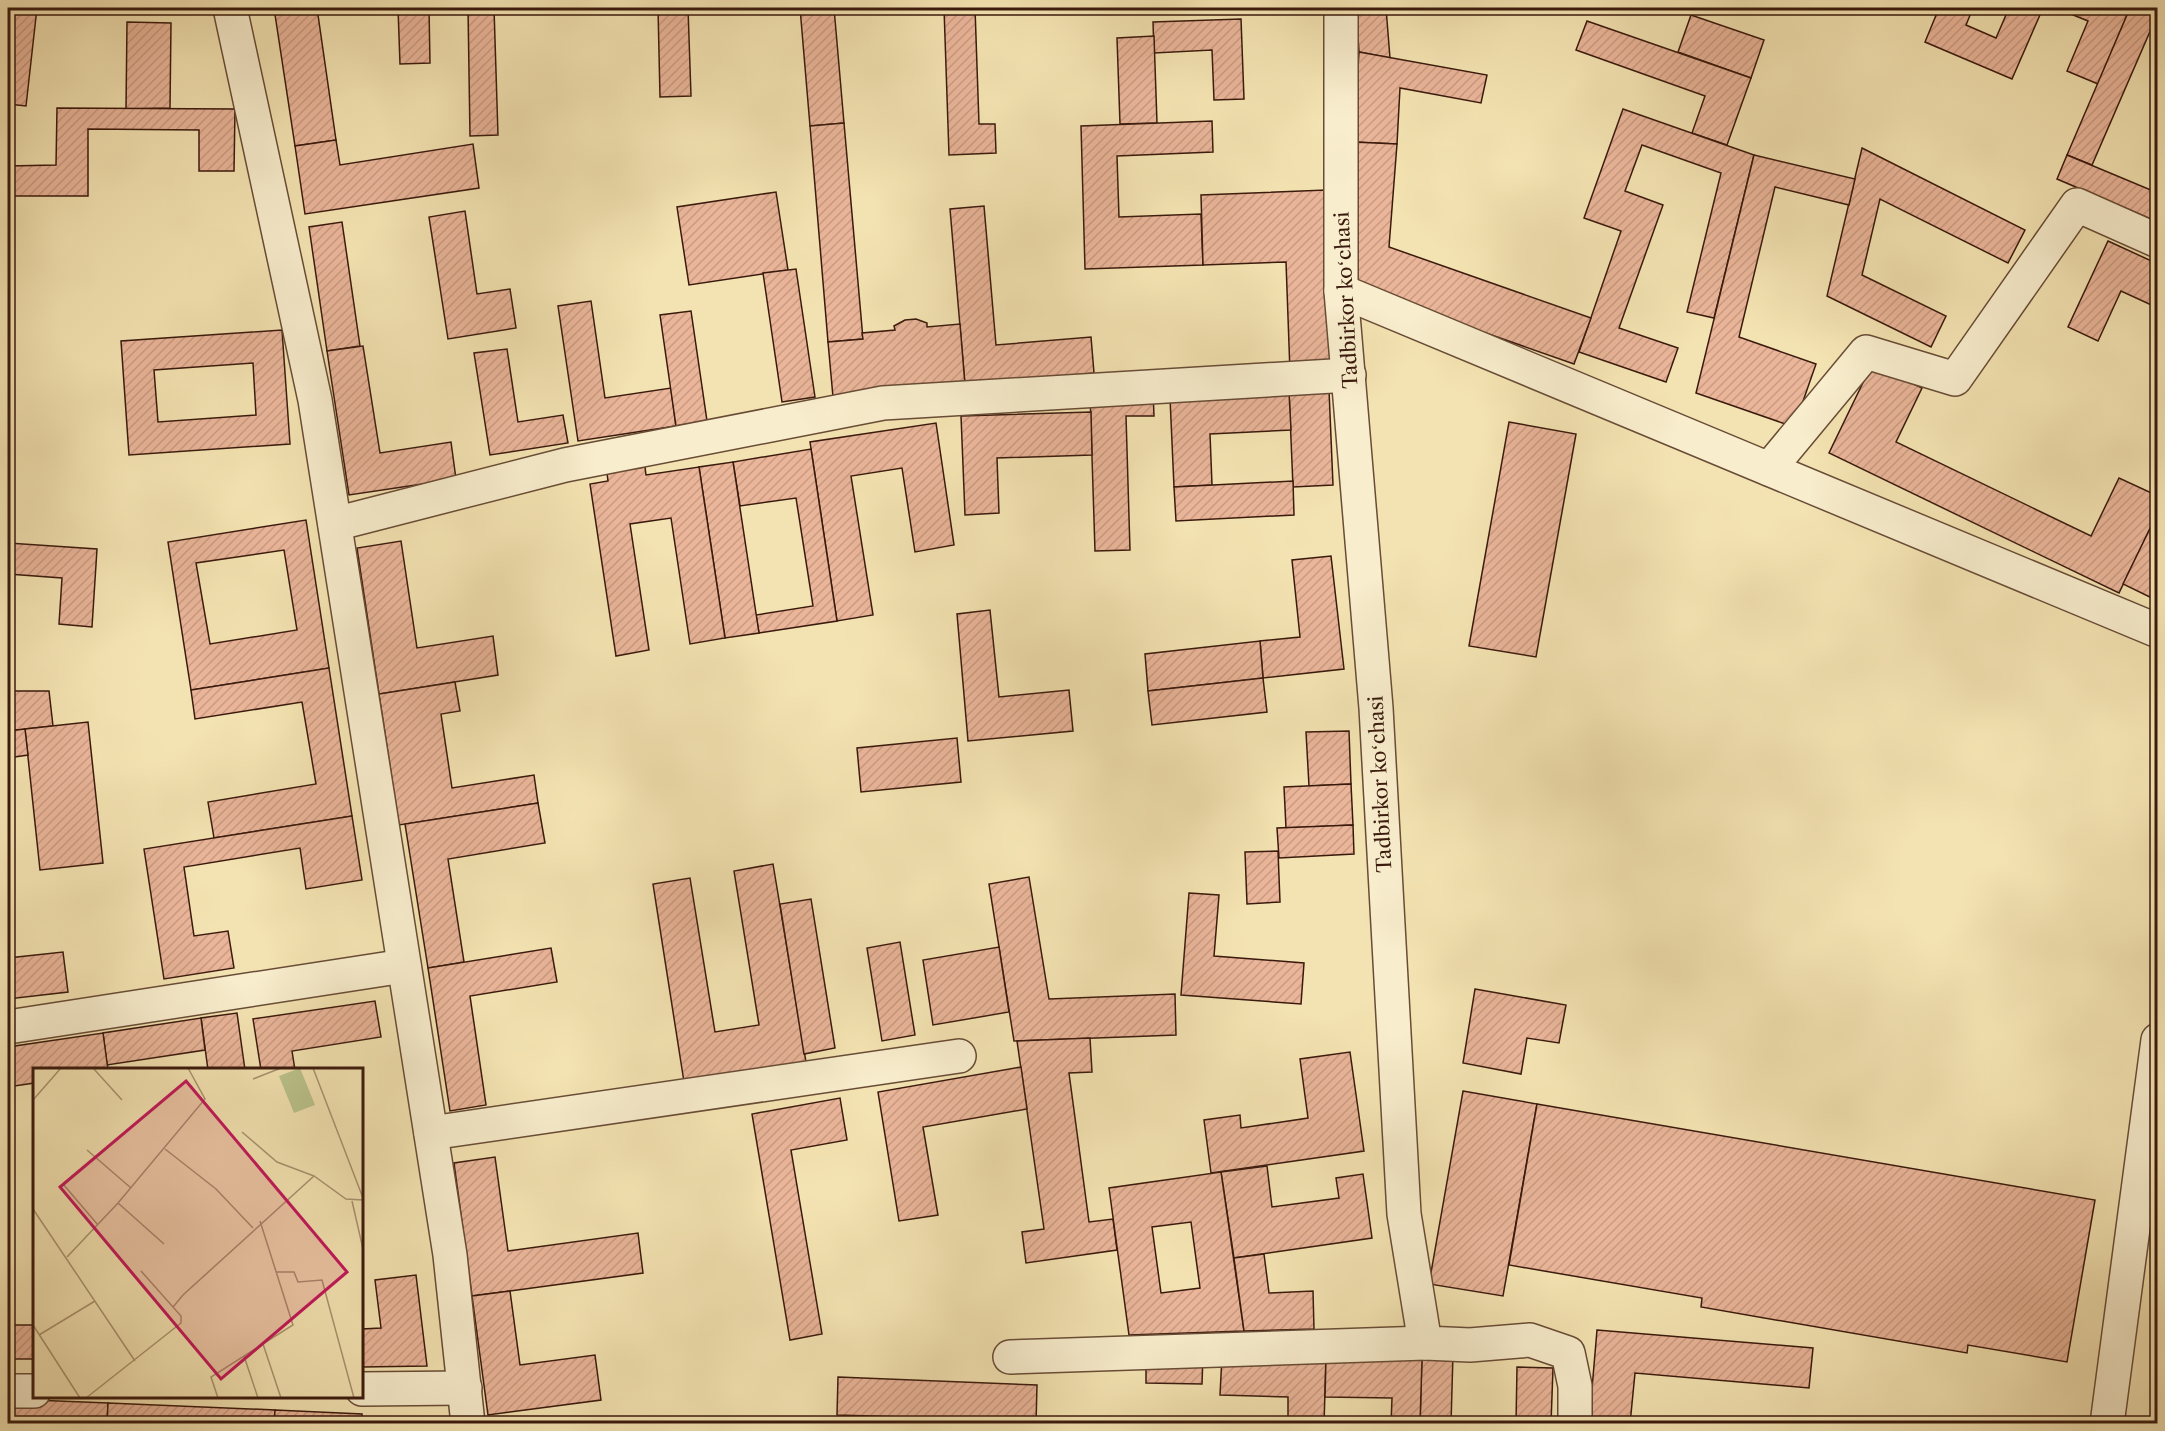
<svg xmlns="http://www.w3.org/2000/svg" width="2165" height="1431" font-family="'Libre Caslon Text',serif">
<defs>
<pattern id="building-hatch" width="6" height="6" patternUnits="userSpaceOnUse" patternTransform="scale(1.5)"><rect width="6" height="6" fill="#eab599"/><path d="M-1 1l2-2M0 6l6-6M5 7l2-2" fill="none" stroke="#c99b83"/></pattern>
</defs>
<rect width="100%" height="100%" fill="#f4e3b2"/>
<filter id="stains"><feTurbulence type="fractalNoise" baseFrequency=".00333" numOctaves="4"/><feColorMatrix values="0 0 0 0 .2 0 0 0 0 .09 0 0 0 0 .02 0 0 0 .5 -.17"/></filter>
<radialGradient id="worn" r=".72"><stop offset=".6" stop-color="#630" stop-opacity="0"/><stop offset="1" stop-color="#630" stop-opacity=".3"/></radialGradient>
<g fill="url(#building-hatch)" stroke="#3a1a0d" stroke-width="1.5" fill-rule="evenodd">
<polygon points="8,8 37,8 26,106 8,104"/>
<polygon points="274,8 317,8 336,140 295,146"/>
<polygon points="398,8 429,8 430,63 400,64"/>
<polygon points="468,8 494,8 498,135 470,136"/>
<polygon points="658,8 688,8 691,96 660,97"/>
<polygon points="800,8 834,8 844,123 810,126"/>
<polygon points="944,8 975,8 979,124 995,124 996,153 949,155"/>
<polygon points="1356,8 1386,8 1390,58 1359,52"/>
<polygon points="1939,8 1973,8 1966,25 1996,38 2009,8 2043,8 2012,79 1925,42"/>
<polygon points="2056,8 2130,8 2098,84 2067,71 2088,21"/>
<polygon points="2130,8 2154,8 2158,9 2158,13 2092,165 2067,155"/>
<polygon points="1691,15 1764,40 1751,78 1678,52"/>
<polygon points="1241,19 1244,99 1214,100 1212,50 1154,53 1153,22"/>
<polygon points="1587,21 1751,78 1727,145 1692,133 1705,96 1576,50"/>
<polygon points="127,22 171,23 170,108 126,109"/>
<polygon points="1154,36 1157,123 1120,124 1117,38"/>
<polygon points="1359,52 1487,75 1481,103 1400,88 1397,144 1353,142"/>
<polygon points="57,108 235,109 234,171 199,171 199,130 88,129 88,196 8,196 8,166 56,165"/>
<polygon points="1623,109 1754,155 1714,318 1687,312 1721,173 1642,145 1625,191 1663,205 1619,328 1678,348 1666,382 1579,352 1621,231 1584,218"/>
<polygon points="1212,121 1213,152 1117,156 1119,217 1201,214 1203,265 1085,269 1081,126"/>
<polygon points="844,123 863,339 828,342 810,126"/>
<polygon points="336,140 340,165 473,144 479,188 305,214 295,146"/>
<polygon points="1353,142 1397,144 1389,247 1591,318 1574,364 1343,283"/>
<polygon points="1862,148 2025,230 2008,263 1880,199 1862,275 1946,316 1931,347 1827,296"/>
<polygon points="1754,155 1855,179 1849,205 1775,187 1739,337 1816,364 1794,427 1696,393"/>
<polygon points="2067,155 2158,193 2158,222 2057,179"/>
<polygon points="1326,190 1332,371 1290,372 1286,262 1203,265 1201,195"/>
<polygon points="776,192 788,270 689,285 677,207"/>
<polygon points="984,206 996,345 1091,337 1094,373 965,385 950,209"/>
<polygon points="465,211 477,294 510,289 516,328 448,339 429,217"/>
<polygon points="342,222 360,346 327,351 309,227"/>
<polygon points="2108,241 2158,264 2158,308 2121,291 2098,341 2068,327"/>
<polygon points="796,269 815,397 782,402 763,273"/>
<polygon points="591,301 605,398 671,388 676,426 578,441 558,306"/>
<polygon points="691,311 707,421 676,426 660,315"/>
<polygon points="916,319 927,323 927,327 960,324 965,385 833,397 828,342 863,339 862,333 895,330 894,326 905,320"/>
<path d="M282 330 290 444 129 455 121 341ZM253 363 256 415 158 422 154 370Z"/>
<polygon points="363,346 380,453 451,442 456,479 349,495 327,351"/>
<polygon points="507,349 518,422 563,415 568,443 490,455 474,353"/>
<polygon points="1872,364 1922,388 1896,442 2091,536 2119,478 2158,496 2158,512 2119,593 1829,453"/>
<polygon points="1329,390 1333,485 1293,487 1289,392"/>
<polygon points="1153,391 1154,416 1126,416 1130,550 1095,551 1090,394"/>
<polygon points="1289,392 1291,430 1210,434 1212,485 1174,487 1170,398"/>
<polygon points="1091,412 1092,455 997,458 999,513 965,515 961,416"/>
<polygon points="1509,422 1576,434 1536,657 1469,646"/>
<polygon points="936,423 954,545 915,552 902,468 851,476 873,615 837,621 810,442"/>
<polygon points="811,449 837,621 759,633 756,615 813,606 796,498 740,506 733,462"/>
<polygon points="733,462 759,633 725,638 699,467"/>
<polygon points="645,467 646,475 699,467 725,638 690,644 671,518 630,524 649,650 616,656 590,484 608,481 607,473"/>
<polygon points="1293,481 1294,515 1176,521 1174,487"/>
<polygon points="2158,512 2158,601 2123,584"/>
<path d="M306 520 329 668 191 690 168 542ZM284 550 297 630 210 644 196 563Z"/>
<polygon points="401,541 417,648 493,636 498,675 379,694 357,548"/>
<polygon points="8,543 97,549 92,627 59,624 62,578 8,574"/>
<polygon points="1331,556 1344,669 1263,678 1260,641 1300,637 1292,560"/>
<polygon points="990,610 999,697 1069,690 1073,731 968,741 957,614"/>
<polygon points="1260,641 1263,678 1148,691 1145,654"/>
<polygon points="329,668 352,816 214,838 208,802 316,784 302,702 195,719 191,690"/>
<polygon points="1263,678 1267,712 1152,725 1148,691"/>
<polygon points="455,682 460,711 441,714 452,788 534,775 538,803 399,825 379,694"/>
<polygon points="8,691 49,691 53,726 8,731"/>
<polygon points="88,722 103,863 40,870 25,729"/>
<polygon points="25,729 28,755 8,758 8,731"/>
<polygon points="1349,731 1351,784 1309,786 1306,732"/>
<polygon points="957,738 961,782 861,792 857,748"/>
<polygon points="1351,784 1353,825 1286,828 1284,787"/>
<polygon points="538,803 545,843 448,859 464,962 428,968 405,824"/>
<polygon points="352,816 362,880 306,889 300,848 184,867 194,936 228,931 234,968 164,979 144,849"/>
<polygon points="1353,825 1354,854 1279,858 1277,828"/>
<polygon points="1278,851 1280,902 1247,904 1245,852"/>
<polygon points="773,864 806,1062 684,1082 653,884 690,878 715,1032 759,1025 734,871"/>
<polygon points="1029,877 1049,999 1175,994 1176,1035 1014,1041 989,884"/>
<polygon points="1189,893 1219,895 1214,956 1304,963 1301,1004 1181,995"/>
<polygon points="811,899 835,1048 804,1054 780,904"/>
<polygon points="900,942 915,1035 882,1041 867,948"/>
<polygon points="999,947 1009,1012 933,1025 923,960"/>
<polygon points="551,948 557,982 470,996 486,1105 450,1111 428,968"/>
<polygon points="63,952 68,992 8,999 8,958"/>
<polygon points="1475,989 1566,1005 1559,1043 1527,1038 1521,1074 1463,1063"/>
<polygon points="375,1001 381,1037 292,1051 295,1070 261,1070 253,1019"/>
<polygon points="237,1013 245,1070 208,1070 201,1018"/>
<polygon points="201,1018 205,1050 107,1065 103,1033"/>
<polygon points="103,1033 108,1070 34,1070 34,1083 8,1087 8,1047"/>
<polygon points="1090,1038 1092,1072 1069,1073 1089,1222 1113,1219 1117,1250 1026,1263 1022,1232 1044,1229 1017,1041"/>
<polygon points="1350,1052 1364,1151 1211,1173 1204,1120 1240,1115 1241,1128 1308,1118 1300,1059"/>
<polygon points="1021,1067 1027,1109 923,1127 938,1215 899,1221 878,1092"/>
<polygon points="1463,1091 1537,1104 1503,1296 1429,1284"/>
<polygon points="840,1098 847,1140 791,1150 822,1334 790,1340 752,1114"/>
<polygon points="1537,1104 2095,1200 2067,1362 1968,1345 1967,1353 1701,1307 1702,1298 1509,1265"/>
<polygon points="495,1157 508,1251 638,1233 643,1273 472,1296 454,1163"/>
<polygon points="1267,1166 1272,1207 1339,1198 1336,1178 1363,1174 1372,1238 1234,1258 1221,1172"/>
<path d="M1221 1172 1244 1331 1129 1335 1109 1188ZM1191 1222 1200 1288 1161 1293 1152 1227Z"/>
<polygon points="1264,1254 1269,1293 1313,1291 1314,1329 1244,1331 1234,1258"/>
<polygon points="416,1275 427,1366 362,1367 362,1329 381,1328 375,1280"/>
<polygon points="510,1291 520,1365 595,1355 601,1400 488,1415 472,1296"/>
<rect x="8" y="1325" width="26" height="34"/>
<polygon points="1597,1330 1813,1348 1809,1388 1635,1373 1630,1424 1589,1424"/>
<polygon points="1422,1353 1453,1354 1451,1424 1420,1424"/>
<polygon points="1146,1354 1203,1355 1202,1384 1146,1383"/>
<polygon points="1222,1356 1326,1358 1324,1424 1288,1424 1288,1397 1220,1395"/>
<polygon points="1326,1358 1422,1360 1420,1424 1391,1424 1392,1398 1325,1397"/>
<polygon points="1517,1367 1553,1368 1551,1424 1516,1424"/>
<polygon points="838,1377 1037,1385 1036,1424 972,1424 972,1419 837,1415"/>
<polygon points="8,1399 108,1403 107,1424 8,1424"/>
<polygon points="108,1403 275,1410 274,1424 107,1424"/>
<polygon points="275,1410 362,1414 362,1424 274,1424"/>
</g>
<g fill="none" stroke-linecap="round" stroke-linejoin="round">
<g stroke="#684c36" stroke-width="36">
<g id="minor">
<polyline points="230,8 315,400 450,1255 468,1424"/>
<polyline points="1341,8 1341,291 1376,708 1404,1214 1425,1343 1470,1345 1530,1340 1568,1353 1575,1386 1575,1424"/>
<polyline points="1341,291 2158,631"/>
<polyline points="1769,469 1866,352 1955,379 2077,205 2158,241"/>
<polyline points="335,524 565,465 883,403 1349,375"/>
<polyline points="8,1027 404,966"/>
<polyline points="431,1133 959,1056"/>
<polyline points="1010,1357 1425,1343"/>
<polyline points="362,1389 465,1388"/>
<polyline points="8,1391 34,1391"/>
<polyline points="2107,1424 2158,1040"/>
</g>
</g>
<use href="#minor" stroke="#f8edcd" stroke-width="33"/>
</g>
<g text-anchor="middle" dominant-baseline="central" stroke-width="5" stroke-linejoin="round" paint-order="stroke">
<g font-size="20" fill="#3a1a0d" stroke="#f8edcd">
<text transform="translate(1346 300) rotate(-93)">Tadbirkor koʻchasi</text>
<text transform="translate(1380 784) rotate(-93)">Tadbirkor koʻchasi</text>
</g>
</g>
<g transform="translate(33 1068)">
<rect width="330" height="330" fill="#f4e3b2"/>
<path d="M267 0 282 37 261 45 246 8Z" fill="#bbc48d"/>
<path fill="none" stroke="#aa9370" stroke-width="1.5" d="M60 0 89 32M280 0 330 130M220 11 248 0M0 32 28 0M209 64 244 94 281 108M132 81 183 121 220 160M54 82 98 120M30 116 65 157M319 133 330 181M85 135 131 176M0 141 102 293M34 189 85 135 172 31 155 0M108 203 140 239M243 204H261L265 214 289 212 321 330M0 257 47 330M6 267 62 233M230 276 248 330M211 288 225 330M53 330 148 255V248L140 239 150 227 281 108 313 131 330 132M185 330 178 309 260 257 227 153"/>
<path fill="#c2185b" fill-opacity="0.15" stroke="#c2185b" stroke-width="3" d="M153 13 314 204 188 311 27 119Z"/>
<rect width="330" height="330" fill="none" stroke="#3a1a0d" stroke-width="3"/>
</g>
<rect width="2165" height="1431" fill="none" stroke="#f4e3b2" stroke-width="30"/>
<rect x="9" y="9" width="2147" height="1413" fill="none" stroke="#3a1a0d" stroke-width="3"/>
<rect x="15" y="15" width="2135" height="1401" fill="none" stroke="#3a1a0d" stroke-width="1.5"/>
<rect width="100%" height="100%" filter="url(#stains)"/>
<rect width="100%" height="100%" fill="url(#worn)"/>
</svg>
